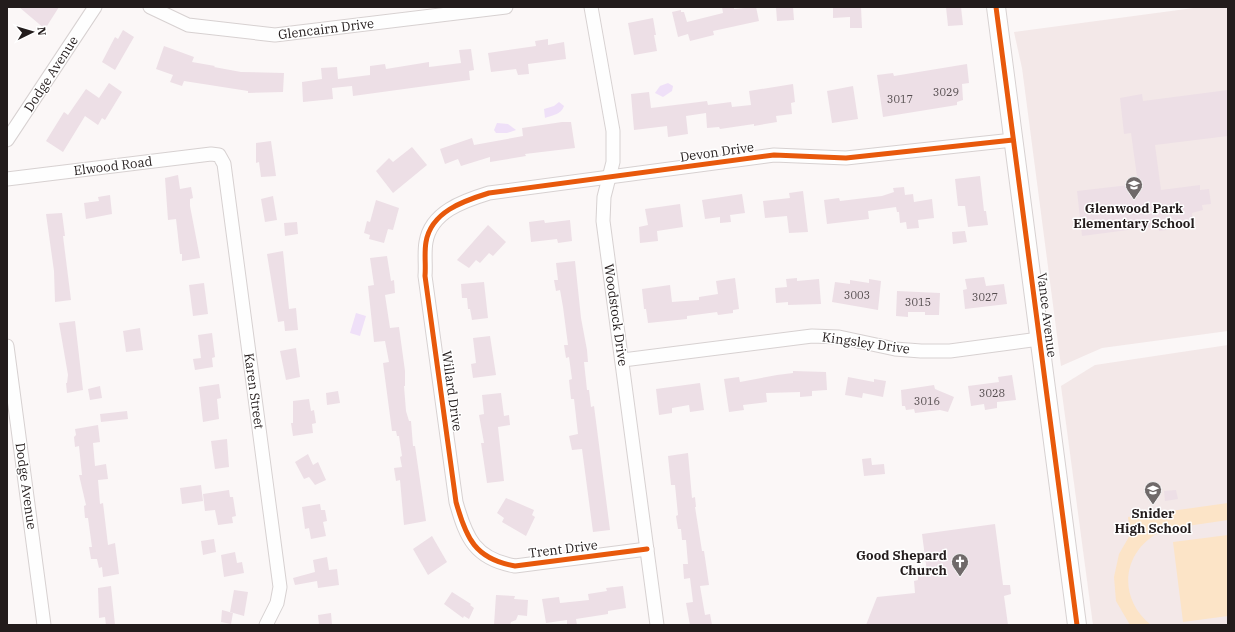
<svg xmlns="http://www.w3.org/2000/svg" width="1235" height="632" font-family="'IBM Plex Serif',serif">
<rect width="100%" height="100%" fill="#fbf7f7"/>
<g fill="#f3e8e8">
<polygon points="1201,7 1228,7 1228,331 1102,348 1061,366 1022,68 1014,32"/>
<polygon points="1228,345 1228,625 1093,625 1061,386 1095,365"/>
</g>
<g fill="#fce4c7">
<path d="M1228 503V520L1167 529C1124 545 1114 595 1151 625H1130L1116 601 1114 577 1119 554 1130 535 1128 517Z"/>
<polygon points="1228,535 1228,616 1183,622 1173,542"/>
</g>
<g fill="#efe0f8">
<polygon points="668,83 673,86 672,91 663,97 655,93 660,86"/>
<path d="M559 102 564 106C561 115 552 115 545 118L544 109 554 106Z"/>
<polygon points="497,123 508,124 516,130 507,133 496,133 494,130"/>
<polygon points="356,313 366,316 360,336 350,333"/>
</g>
<g fill="#eddfe6">
<polygon points="19,7 59,7 45,29"/>
<polygon points="722,7 734,7 734,9 756,7 759,21 713,31 714,35 690,41 688,34 678,37 672,12 681,10 681,12 684,12 687,22 723,13"/>
<polygon points="776,7 793,7 794,20 777,21"/>
<polygon points="833,7 861,7 862,28 850,28 850,17 833,18"/>
<polygon points="946,7 961,7 963,25 948,26"/>
<polygon points="653,18 656,35 654,35 657,51 634,55 628,23"/>
<polygon points="123,30 134,37 115,70 102,62 115,37 118,39"/>
<polygon points="548,39 548,45 564,42 566,59 528,64 529,74 518,75 516,69 491,72 488,53 536,46 535,41"/>
<polygon points="164,46 194,57 192,62 215,66 214,67 241,72 284,73 283,92 248,93 248,91 184,81 182,86 170,82 173,75 156,69"/>
<polygon points="471,49 474,70 469,71 470,80 353,96 352,86 332,88 333,99 303,102 302,82 322,79 321,68 337,67 338,79 370,75 370,66 385,64 386,69 429,62 429,67 461,63 459,50"/>
<polygon points="967,64 969,83 962,84 963,100 957,102 957,105 883,117 877,75 893,73 894,76"/>
<polygon points="109,83 122,92 105,120 102,118 98,125 85,116 63,152 46,141 64,112 68,115 86,89 99,98"/>
<polygon points="793,84 795,102 791,103 792,114 776,116 777,122 754,126 754,124 720,129 719,127 707,128 706,113 686,116 688,134 668,137 667,126 634,130 631,94 649,92 651,108 707,101 708,105 731,102 732,107 751,105 749,91"/>
<polygon points="853,86 858,119 832,123 827,91"/>
<polygon points="1228,90 1228,136 1155,145 1161,190 1200,185 1200,190 1209,189 1211,204 1202,205 1203,210 1192,213 1193,227 1159,231 1159,226 1082,236 1077,191 1138,184 1131,133 1124,134 1120,98 1142,94 1143,101"/>
<polygon points="562,122 571,122 575,148 525,154 526,156 490,162 490,157 461,166 458,159 445,164 440,149 472,138 474,145 523,136 522,128"/>
<polygon points="271,141 276,176 261,177 259,162 256,163 256,143"/>
<polygon points="412,147 427,165 393,193 376,171 389,158 393,162"/>
<polygon points="178,175 180,189 191,187 193,198 190,199 190,206 200,258 182,261 182,254 180,254 176,219 168,220 165,178"/>
<polygon points="980,176 984,211 986,211 988,225 968,227 965,206 958,206 955,179"/>
<polygon points="904,187 905,195 913,194 914,202 932,199 934,218 918,220 919,228 907,229 906,222 900,223 899,212 897,212 896,207 868,211 869,219 827,224 824,200 839,198 840,201 882,196 894,192 893,188"/>
<polygon points="803,191 808,232 789,233 787,216 765,218 763,201 790,198 789,193"/>
<polygon points="742,194 745,213 730,215 731,222 720,223 720,217 705,219 702,200"/>
<polygon points="110,195 112,214 86,219 84,203 99,201 98,197"/>
<polygon points="273,196 277,220 265,222 261,199"/>
<polygon points="376,200 399,208 393,230 388,229 384,243 369,239 370,235 364,233 367,221 370,222"/>
<polygon points="680,204 683,227 657,231 658,241 640,243 639,227 648,225 645,209"/>
<polygon points="62,213 65,236 63,236 71,300 55,302 54,271 46,214"/>
<polygon points="544,220 545,223 570,220 572,241 558,243 557,239 531,242 529,222"/>
<polygon points="297,222 298,234 285,236 284,223"/>
<polygon points="488,225 506,242 493,256 489,253 480,263 476,260 469,268 457,260"/>
<polygon points="965,231 967,242 953,244 952,232"/>
<polygon points="283,251 289,309 296,308 298,330 285,331 284,321 278,322 267,254"/>
<polygon points="387,256 391,281 394,280 395,293 385,295 390,328 399,327 405,371 405,386 404,386 406,411 409,421 411,421 413,446 415,446 426,521 404,525 400,480 396,481 394,468 402,467 400,457 402,456 399,436 397,436 396,431 392,431 383,363 389,362 385,341 374,342 368,286 374,285 370,258"/>
<polygon points="575,261 581,318 587,350 588,362 584,362 587,390 589,390 591,407 594,406 610,530 593,532 582,449 572,450 569,436 578,434 574,399 571,399 569,380 572,379 569,357 566,358 564,345 568,345 563,307 560,290 556,291 554,280 558,280 556,263"/>
<polygon points="984,277 986,286 1004,284 1007,304 965,309 963,290 967,289 965,279"/>
<polygon points="735,278 739,309 733,310 733,313 718,315 717,312 687,316 687,319 648,323 646,309 644,309 642,289 670,285 672,302 699,300 699,297 718,294 716,281"/>
<polygon points="797,278 797,281 819,279 821,304 788,305 788,302 776,303 775,288 787,287 786,279"/>
<polygon points="869,279 881,281 878,310 832,302 835,282 850,284 850,280 869,283"/>
<polygon points="484,282 488,318 472,320 470,309 468,309 467,298 462,298 461,284"/>
<polygon points="204,283 208,314 193,316 189,285"/>
<polygon points="897,291 940,293 939,315 925,315 925,312 908,312 908,317 896,316"/>
<polygon points="75,321 83,390 67,393 66,383 67,383 68,375 59,323"/>
<polygon points="140,328 143,350 126,352 123,331"/>
<polygon points="212,333 215,357 212,358 213,367 195,370 193,359 201,358 198,335"/>
<polygon points="490,336 496,375 473,378 471,364 476,363 473,338"/>
<polygon points="296,348 300,377 286,380 280,351"/>
<polygon points="793,371 826,372 827,390 812,391 812,396 800,397 800,392 766,393 767,402 743,405 744,410 729,412 724,379 739,377 740,382 777,375 793,373"/>
<polygon points="1012,375 1016,400 997,402 997,408 985,410 984,404 971,406 968,386 999,382 998,377"/>
<polygon points="848,377 874,382 874,379 886,381 883,397 863,393 862,398 845,395"/>
<polygon points="700,383 704,410 690,412 689,405 672,408 672,413 659,415 656,389"/>
<polygon points="219,384 221,398 217,399 219,419 203,422 199,387"/>
<polygon points="934,385 935,389 954,397 948,412 940,410 915,413 914,409 906,410 905,406 902,406 901,390"/>
<polygon points="100,386 102,398 90,400 88,389"/>
<polygon points="338,391 340,403 327,405 326,393"/>
<polygon points="501,393 504,416 509,415 510,425 498,427 504,481 487,483 481,443 484,443 479,415 484,414 482,395"/>
<polygon points="309,399 311,411 314,410 316,423 312,424 313,433 293,436 291,423 293,423 293,401"/>
<polygon points="127,411 128,419 101,422 100,414"/>
<polygon points="98,425 100,442 93,443 95,466 106,464 108,479 98,480 100,504 103,503 108,545 115,543 119,574 103,577 102,567 99,568 97,559 91,559 89,547 92,547 88,518 85,518 84,506 86,505 79,475 82,475 79,446 75,447 74,437 76,435 75,429"/>
<polygon points="227,439 229,467 215,469 211,441"/>
<polygon points="688,453 692,498 695,497 696,507 695,507 702,551 704,551 709,585 700,586 705,615 710,614 712,625 690,625 686,603 693,602 690,578 684,579 683,564 688,564 686,540 682,540 681,529 678,529 676,516 678,515 675,485 671,485 668,456"/>
<polygon points="308,454 313,465 318,462 326,480 315,485 309,477 304,479 295,462"/>
<polygon points="871,458 872,465 884,464 885,474 864,476 862,459"/>
<polygon points="201,485 203,501 182,504 180,488"/>
<polygon points="229,490 230,497 233,497 236,516 232,517 233,523 218,525 215,510 205,511 203,494"/>
<polygon points="1176,490 1178,499 1165,501 1164,491"/>
<polygon points="506,498 534,510 532,515 535,517 526,536 502,522 504,518 497,513"/>
<polygon points="320,504 321,510 325,510 327,521 323,522 326,536 311,539 309,528 305,529 302,507"/>
<polygon points="995,524 1003,585 1010,585 1011,594 1004,596 1008,625 866,625 877,597 915,593 914,581 918,580 918,573 927,572 922,534"/>
<polygon points="432,536 447,562 428,575 413,549"/>
<polygon points="214,539 216,552 203,555 201,541"/>
<polygon points="235,552 237,563 242,562 244,573 224,577 221,555"/>
<polygon points="327,557 329,570 337,569 339,585 318,588 317,581 295,585 293,578 315,572 313,560"/>
<polygon points="111,586 115,625 106,625 105,617 99,618 98,588"/>
<polygon points="623,586 626,608 608,611 608,614 576,619 577,625 567,625 567,620 546,623 542,599 559,597 560,603 589,600 588,594 607,591 606,588"/>
<polygon points="234,590 248,592 244,616 230,612"/>
<polygon points="452,592 471,604 470,605 474,608 469,619 464,616 463,618 444,604"/>
<polygon points="496,595 515,596 514,599 528,600 527,616 518,615 516,620 511,622 510,625 494,625"/>
<polygon points="222,610 233,613 231,624 221,622"/>
<polygon points="331,613 332,625 319,625 318,615"/>
</g>
<g fill="none" stroke-linecap="round" stroke-linejoin="round">
<g stroke="#d7d1d1" stroke-width="15">
<g id="street">
<polyline points="150,7 188,25 275,35 506,7"/>
<polyline points="591,7 613,131 613,162 604,197 603,221 657,625"/>
<polyline points="7,140 95,7"/>
<polyline points="7,179 211,154 219,155 224,164 280,587 277,603 266,625"/>
<polyline points="7,346 44,625"/>
<polyline points="623,360 812,336 839,337 895,349 921,351 950,351 1039,339"/>
<path d="M647 549 515 566C475 559 466 538 456 502L425 276C426 265 424 253 426 242 431 212 463 201 489 193L774 155 846 158 1013 140"/>
</g>
</g>
<g stroke="#d7d1d1" stroke-width="20">
<polyline id="secondary" points="996,7 1077,625"/>
</g>
<use href="#street" stroke="#fefefe" stroke-width="13"/>
<use href="#secondary" stroke="#fefefe" stroke-width="18"/>
<g stroke="#fff" stroke-width="8">
<g id="cycleway">
<polyline points="996,7 1077,625"/>
<path d="M647 549 515 566C475 559 466 538 456 502L425 276C426 265 424 253 426 242 431 212 463 201 489 193L774 155 846 158 1013 140"/>
</g>
</g>
<use href="#cycleway" stroke="#e8590c" stroke-width="5"/>
</g>
<defs>
<g id="school-pin" transform="scale(0.9)"><path d="M0 17L-7.5 6A9.5 9.5 0 1 1 7.5 6Z" fill="#6f6969" stroke="#fff"/><path d="M0-5L7-2L0 1L-7-2ZM-4 1L0 2.5L4 1V4Q0 6-4 4Z" fill="#fff"/></g>
<g id="church-pin" transform="scale(0.9)"><path d="M0 17L-7.5 6A9.5 9.5 0 1 1 7.5 6Z" fill="#6f6969" stroke="#fff"/><path d="M-1.2-6h2.4v3.5h3.3v2.4h-3.3V6h-2.4V-.1h-3.3v-2.4h3.3Z" fill="#fff"/></g>
</defs>
<g fill-rule="evenodd">
<use href="#school-pin" x="1134" y="185"/>
<use href="#school-pin" x="1153" y="490"/>
<use href="#church-pin" x="960" y="562"/>
</g>
<g text-anchor="middle" dominant-baseline="central" stroke-width="3" stroke-linejoin="round" paint-order="stroke">
<g font-size="11" fill="#564e50">
<text x="946" y="92">3029</text>
<text x="900" y="99">3017</text>
<text x="857" y="295">3003</text>
<text x="985" y="297">3027</text>
<text x="918" y="302">3015</text>
<text x="992" y="393">3028</text>
<text x="927" y="401">3016</text>
</g>
<g font-size="13" fill="#231c1c" stroke="#fff">
<text transform="translate(326 29) rotate(-7)">Glencairn Drive</text>
<text transform="translate(51 74) rotate(-57)">Dodge Avenue</text>
<text transform="translate(717 152) rotate(-8)">Devon Drive</text>
<text transform="translate(113 166) rotate(-7)">Elwood Road</text>
<text transform="translate(616 315) rotate(82)">Woodstock Drive</text>
<text transform="translate(1047 315) rotate(83)">Vance Avenue</text>
<text transform="translate(866 343) rotate(8)">Kingsley Drive</text>
<text transform="translate(254 391) rotate(82)">Karen Street</text>
<text transform="translate(452 391) rotate(82)">Willard Drive</text>
<text transform="translate(26 486) rotate(82)">Dodge Avenue</text>
<text transform="translate(563 549) rotate(-7)">Trent Drive</text>
</g>
<g font-size="13" font-weight="bold" fill="#231c1c" stroke="#fff">
<text x="1134" y="208">Glenwood Park<tspan x="1134" dy="15">Elementary School</tspan></text>
<text x="1153" y="513">Snider<tspan x="1153" dy="15">High School</tspan></text>
<text x="947" y="555" text-anchor="end">Good Shepard<tspan x="947" dy="15">Church</tspan></text>
</g>
</g>
<rect width="1235" height="632" fill="none" stroke="#231c1c" stroke-width="16"/>
<g transform="translate(32 32) rotate(85)" stroke="#ffffff" stroke-width="3" paint-order="stroke">
<path d="M0-3L7 15L0 10L-7 15Z" fill="#231c1c"/>
<text y="-6" font-size="11" font-weight="bold" text-anchor="middle" fill="#231c1c">N</text>
</g>
</svg>
